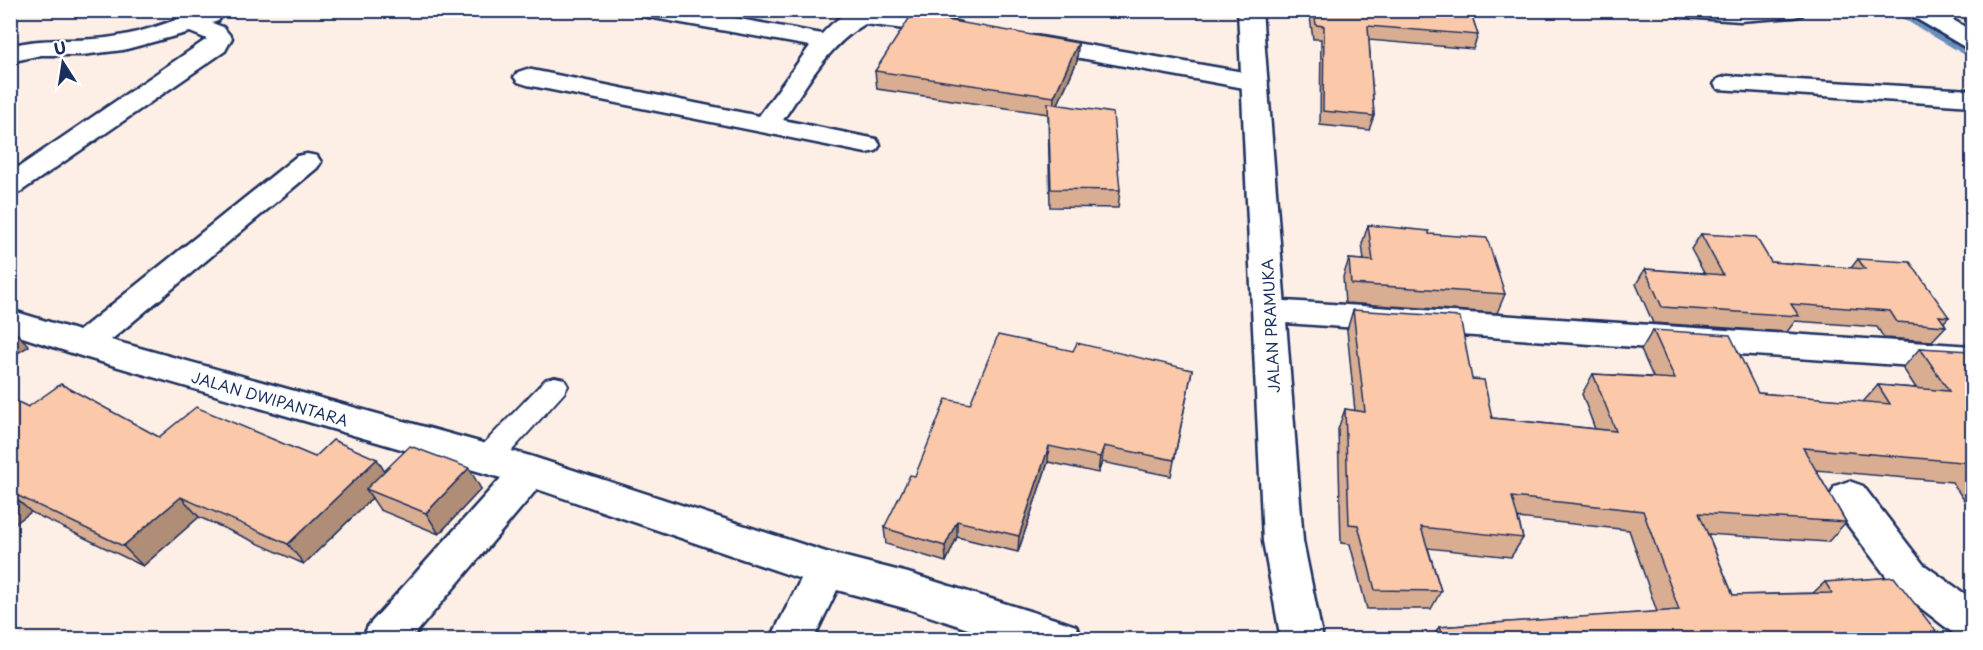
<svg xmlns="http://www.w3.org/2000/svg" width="1983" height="650" font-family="'Playpen Sans',sans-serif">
<rect width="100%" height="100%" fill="#feefe6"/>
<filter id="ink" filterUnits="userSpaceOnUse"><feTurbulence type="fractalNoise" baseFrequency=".0167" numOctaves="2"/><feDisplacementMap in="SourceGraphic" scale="12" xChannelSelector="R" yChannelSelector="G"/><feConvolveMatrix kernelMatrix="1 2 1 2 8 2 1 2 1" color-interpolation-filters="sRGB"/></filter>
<g filter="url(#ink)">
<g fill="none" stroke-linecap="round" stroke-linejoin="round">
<polygon fill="#678fba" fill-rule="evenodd" points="1888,10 1900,10 1972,52 1972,59"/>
<g stroke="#1b2f5e" stroke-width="4">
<polygon id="lane" points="555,377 564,379 568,386 564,393 497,467 487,470 477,467 474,459 477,451 546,379"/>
</g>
<g stroke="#1b2f5e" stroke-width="5">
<g id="street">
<path d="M204 10 218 11 222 16 218 21 212 23 223 27 232 38 225 51 20 192 10 195V173L207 39 190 32 123 50 82 55H41L10 62V46C42 37 74 42 106 38 141 34 171 21 204 10Z"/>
<path d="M637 10H691L822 34C830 25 841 15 852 11 870 5 931 18 952 21L960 23 964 28 960 33 952 35 865 24C828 45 806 86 783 120L876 139 880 145 876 151 866 153 527 85 518 82 514 77 518 72 527 69 759 116 810 46 648 17 640 15Z"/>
<polygon points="1672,10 1805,10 1802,15 1794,17 1740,21 1683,17 1675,15"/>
<polygon points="1907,10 1936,10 1972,31 1972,48 1963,46 1910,15"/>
<polygon points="1035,36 1255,74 1264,77 1268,82 1264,87 1255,90 1026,48 1023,43 1026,38"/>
<polygon points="1727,76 1972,90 1972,106 1718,89 1714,84 1718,79"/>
<polygon points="307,154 317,156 321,162 317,168 111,340 530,456 826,552 908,573 1061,621 1076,626 1082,640 1001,640 908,609 837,590 813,640 770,640 801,579 537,489 410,640 362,640 368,626 501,478 84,357 10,333 10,310 79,331 297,156"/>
<polygon points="1270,300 1972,346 1972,370 1270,322 1258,319 1254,311 1258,303"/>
<polygon points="1849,481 1863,486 1923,564 1972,599 1972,640 1957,636 1895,588 1835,508 1830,497 1835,486"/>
</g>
</g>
<g stroke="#1b2f5e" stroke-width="5">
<polygon id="secondary" points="1238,10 1262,10 1303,541 1323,640 1281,640 1263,541"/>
</g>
<use href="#lane" fill="#fff" fill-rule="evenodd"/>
<use href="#street" fill="#fff" fill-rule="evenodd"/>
<use href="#secondary" fill="#fff" fill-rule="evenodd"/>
</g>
<g fill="#d8ad92" stroke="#1b2f5e" stroke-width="1.5">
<polygon points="1309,10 1470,10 1478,35 1473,49 1369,40 1374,116 1369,130 1320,125 1321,39 1313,39"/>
<polygon points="1940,10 1972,10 1972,14 1947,14"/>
<polygon points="1078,43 1077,61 1058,104 1120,190 1118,208 1050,207 1048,114 877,89 875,71"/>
<polygon points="1368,225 1429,234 1505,294 1497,313 1345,303 1343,277 1349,259 1364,260 1362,244"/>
<polygon points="1701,234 1771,262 1851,268 1858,259 1949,317 1944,322 1946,326 1932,341 1884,338 1877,327 1795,321 1787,332 1653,323 1636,284 1645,269 1704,273 1691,249"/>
<polygon points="1353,310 1472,379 1492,418 1595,429 1582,394 1593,374 1653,377 1641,350 1653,330 1758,393 1863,402 1878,385 1916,388 1903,368 1920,348 1972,353 1972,512 1952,482 1816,470 1846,522 1828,542 1708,534 1733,595 1813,593 1825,582 1942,639 1432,639 1439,627 1657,612 1629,530 1518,518 1523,538 1511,557 1428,548 1441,591 1431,609 1367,609 1350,544 1341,543 1338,429 1345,409 1355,411 1347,330"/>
<polygon points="1073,351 1192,370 1171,476 1102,462 1098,473 1048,462 1018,552 957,537 946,562 886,544 884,528 915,476 970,404"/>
<polygon points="10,398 28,407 159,437 315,457 384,471 481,489 439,534 380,510 372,498 304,564 199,517 143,566 31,512 10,527"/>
</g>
<g fill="#b08d77" stroke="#1b2f5e" stroke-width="1.5">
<polygon points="1078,43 1077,61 1053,115 1054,97"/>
<polygon points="10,326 29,346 10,358"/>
<polygon points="1049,446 1048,462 1018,552 1019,536"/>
<polygon points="1104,446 1102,462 1098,473 1100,457"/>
<polygon points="377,459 390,480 366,489 372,498 304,564 288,544"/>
<polygon points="469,468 481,489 439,534 426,513"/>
<polygon points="10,493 31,512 10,527"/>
<polygon points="181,497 199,517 143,566 123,546"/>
<polygon points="957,521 957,537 946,562 945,546"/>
</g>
<g fill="#fbc9aa" stroke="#1b2f5e" stroke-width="1.5">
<polygon points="1314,10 1470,10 1478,35 1368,26 1374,116 1323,111 1324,26 1316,25"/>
<polygon points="912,14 1078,43 1054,97 875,71"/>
<polygon points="1048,103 1113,113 1120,190 1051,189"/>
<polygon points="1368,225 1429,231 1429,234 1487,238 1505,294 1351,284 1349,259 1373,261"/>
<polygon points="1701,234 1756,237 1771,262 1865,269 1858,259 1910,262 1949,317 1939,316 1946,326 1897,322 1890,311 1791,304 1799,316 1662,307 1645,269 1723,275"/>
<polygon points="1353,310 1460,317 1472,379 1484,380 1492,418 1616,431 1593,374 1675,379 1653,330 1730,335 1758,393 1890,404 1878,385 1949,391 1920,348 1971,351 1972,353 1972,463 1803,448 1846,522 1699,513 1733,595 1832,593 1825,582 1894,577 1942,639 1444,639 1439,627 1679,610 1643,511 1512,497 1523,538 1421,527 1441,591 1375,590 1358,525 1349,524 1345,409 1365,412"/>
<polygon points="998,335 1073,351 1077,343 1192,370 1174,460 1104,446 1100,457 1049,446 1019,536 957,521 945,546 884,528 910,475 915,476 946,399 970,404"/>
<polygon points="61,384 159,437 196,407 315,457 333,440 377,459 288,544 181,497 123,546 10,492 10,398 28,407"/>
<polygon points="410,446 469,468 426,513 366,489"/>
</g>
</g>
<g text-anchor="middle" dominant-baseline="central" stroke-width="4.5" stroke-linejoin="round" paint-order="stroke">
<g font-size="15" fill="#1b2f5e" stroke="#fff">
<text transform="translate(1270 326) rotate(-93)">JALAN PRAMUKA</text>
<text transform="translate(270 398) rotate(16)">JALAN DWIPANTARA</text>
</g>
</g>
<rect width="1983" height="650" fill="none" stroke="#fff" stroke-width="36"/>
<rect x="18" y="18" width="1947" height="614" fill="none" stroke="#1b2f5e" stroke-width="2" filter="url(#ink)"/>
<g transform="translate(63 63) rotate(348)" stroke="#ffffff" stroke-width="4.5" paint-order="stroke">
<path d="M0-4.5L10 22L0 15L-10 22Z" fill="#1b2f5e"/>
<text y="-9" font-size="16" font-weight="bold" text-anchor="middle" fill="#1b2f5e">U</text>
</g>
</svg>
